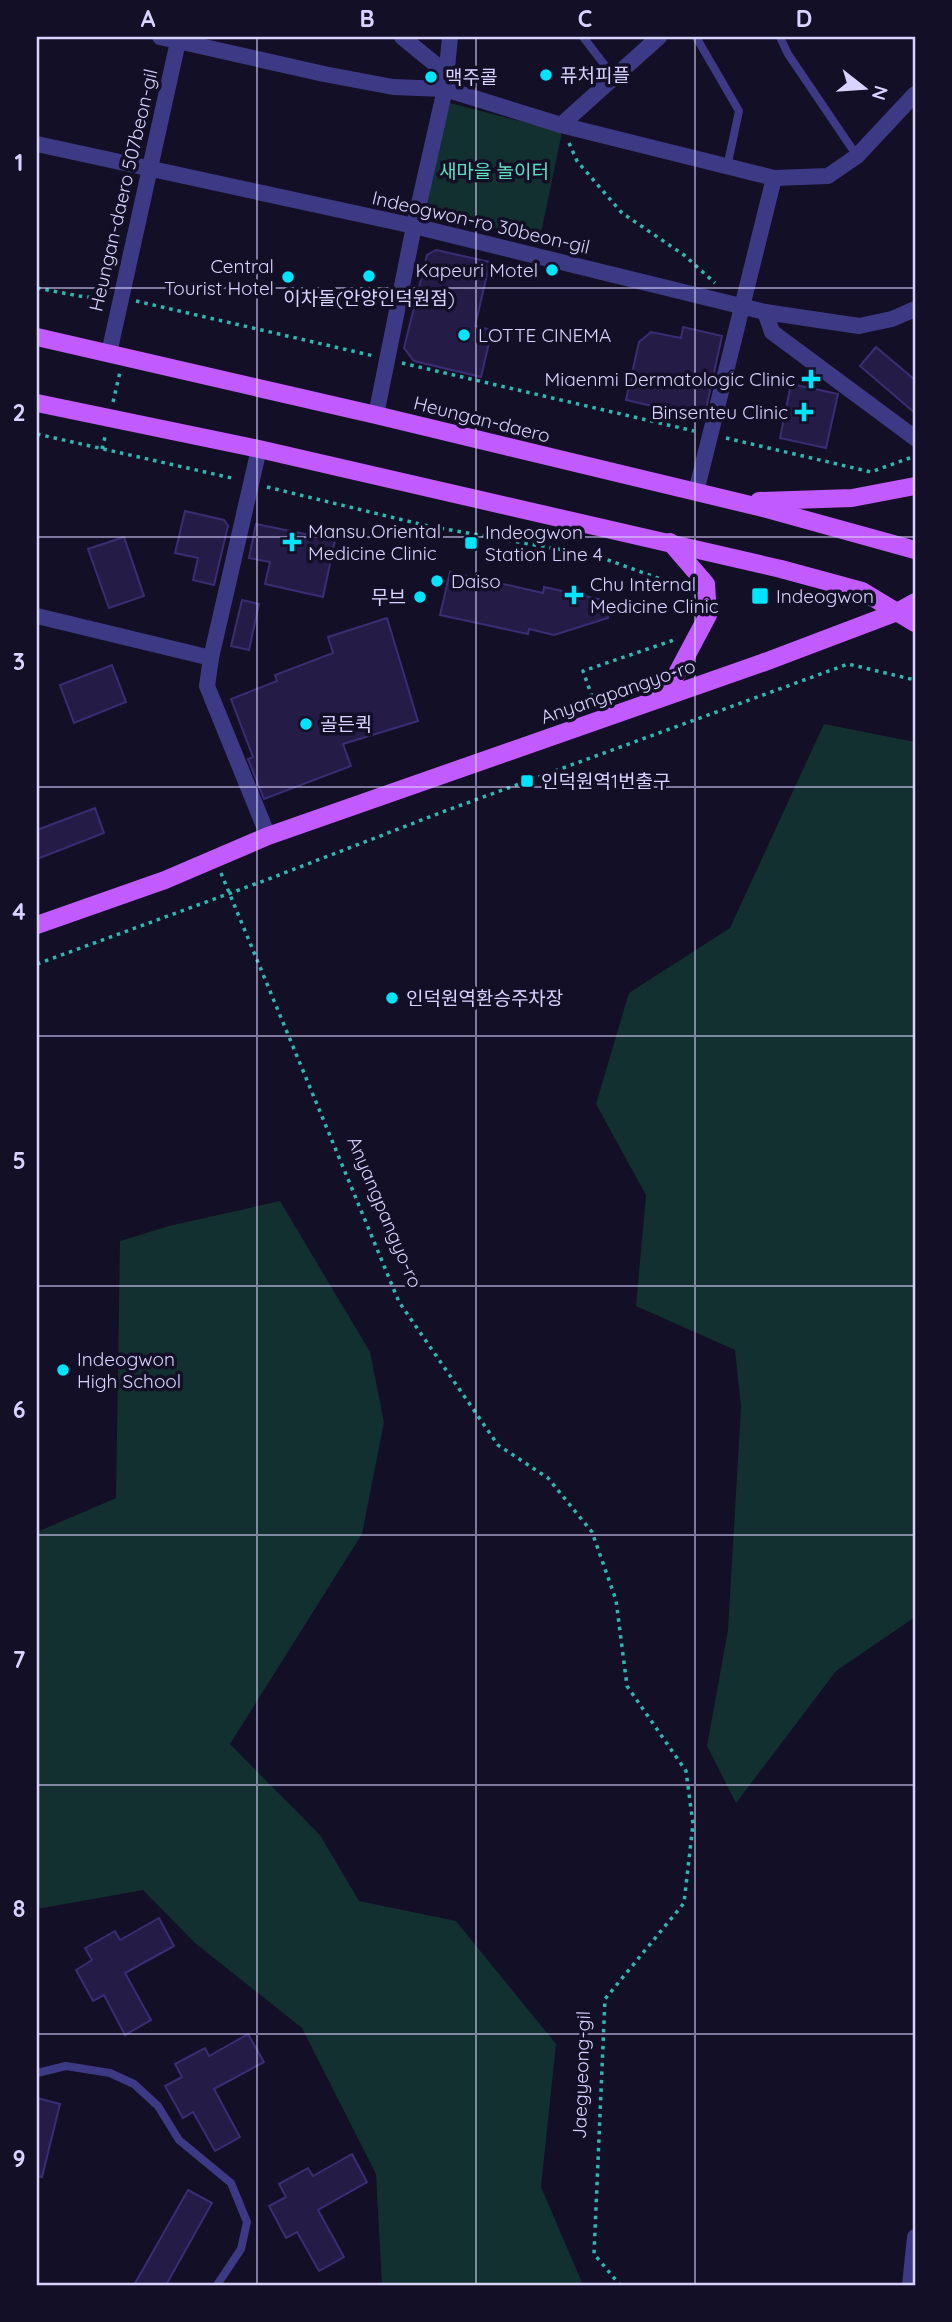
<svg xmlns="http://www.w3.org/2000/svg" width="952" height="2322" font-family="Quicksand,'Noto Sans KR',sans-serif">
<rect width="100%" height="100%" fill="#130f26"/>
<g fill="#12302f">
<polygon points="450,103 562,132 540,238 433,214 424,194"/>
<polygon points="824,724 915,742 915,1617 836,1671 736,1803 707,1746 728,1630 741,1407 735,1350 636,1306 646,1195 596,1104 629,993 730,928"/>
<polygon points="280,1201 370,1352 384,1422 362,1534 230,1744 320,1835 359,1901 456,1921 556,2044 541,2187 583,2285 382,2285 376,2174 302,2028 195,1943 143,1890 37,1909 37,1532 116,1498 120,1241 169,1226"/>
</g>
<g fill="#241b47" stroke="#3b2d73" stroke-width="2">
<polygon points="436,250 490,262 475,326 492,330 481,377 414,361 404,348 427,255"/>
<polygon points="683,327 722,336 704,418 626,400 639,342 651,332 681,338"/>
<polygon points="876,347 915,380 915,413 860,366"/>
<polygon points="791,384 838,394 826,448 780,438"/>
<polygon points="185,511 224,520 228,526 214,585 193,580 198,558 175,553"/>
<polygon points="256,524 335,540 323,597 265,584 270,562 249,558"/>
<polygon points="124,537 144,596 109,608 88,549"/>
<polygon points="450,572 543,593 544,587 612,602 608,618 554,635 529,629 528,634 440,615"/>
<polygon points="242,600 259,604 249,650 231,646"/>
<polygon points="387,618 418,721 343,744 351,766 264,799 248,759 253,757 231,699 277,681 275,675 333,653 328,637"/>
<polygon points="112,665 126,702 74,723 60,685"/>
<polygon points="95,808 104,833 37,859 37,830"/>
<polygon points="159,1918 174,1946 125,1973 151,2020 125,2035 104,1995 93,2001 76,1970 92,1960 85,1948 115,1931 120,1940"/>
<polygon points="248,2034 264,2062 214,2089 240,2137 215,2151 193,2112 183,2118 165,2086 182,2077 175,2064 205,2048 209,2056"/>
<polygon points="37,2098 60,2104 42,2177 37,2176"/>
<polygon points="352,2154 367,2182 318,2210 344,2257 319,2271 297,2232 286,2238 269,2206 286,2197 279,2184 308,2168 313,2176"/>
<polygon points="188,2190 212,2203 166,2285 134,2285"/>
</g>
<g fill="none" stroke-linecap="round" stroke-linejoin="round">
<g stroke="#2fb8b0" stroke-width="3.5" stroke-dasharray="3.5 5" stroke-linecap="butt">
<polyline points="569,143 577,161 622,213 684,255 715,283"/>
<polyline points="37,288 79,296 107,299"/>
<polyline points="136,301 374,356"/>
<polyline points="402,363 694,431"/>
<polyline points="113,402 120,372"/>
<polyline points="37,434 236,479"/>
<polyline points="726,438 871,472 915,456"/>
<polyline points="102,449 106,433"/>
<polyline points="267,487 428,526 597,556 688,589"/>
<polyline points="595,705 583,671 677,639"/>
<polyline points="221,873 399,1302 498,1445 548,1478 592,1532 616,1600 627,1686 686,1771 693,1824 684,1903 605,1999 594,2254 620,2285"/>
<polyline points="37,964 266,880 445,811 848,664 915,680"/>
</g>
<g stroke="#3d3a85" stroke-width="8">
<polyline points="583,37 614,77"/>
<polyline points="696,37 739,111 727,167"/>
<polyline points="780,37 788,54 857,156"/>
<polyline points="37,2073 66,2066 110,2073 134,2084 158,2106 179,2140 231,2183 247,2222 241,2249 217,2285"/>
</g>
<g stroke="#3d3a85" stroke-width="16">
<polyline points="160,37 324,74 393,87 445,89 561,125 774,178 828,176 857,156 915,94"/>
<polyline points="402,37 446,73"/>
<polyline points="561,125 659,37"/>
<polyline points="37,144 414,226 765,312 859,326 892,319 915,309"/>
<polyline points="765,312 772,332 915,438"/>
<polyline points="109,353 179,37"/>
<polyline points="376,415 414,226 445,89 450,37"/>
<polyline points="259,449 211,658 207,686 268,836"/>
<polyline points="696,492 774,178"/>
<polyline points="37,616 211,658"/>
<polyline points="910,2285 915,2237"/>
</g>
<g stroke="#c25bff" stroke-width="18">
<polyline points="37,337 376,415 763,508 915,550"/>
<polyline points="37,403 259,449 781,569 862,591 915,623"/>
<polyline points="759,501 852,498 915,486"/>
<polyline points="665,696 708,615 706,584 670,542"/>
<polyline points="37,925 165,880 268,836 762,663 897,612 915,602"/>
</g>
</g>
<path fill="none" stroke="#d9d4ff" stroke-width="2" stroke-opacity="0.55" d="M257 37V2285M476 37V2285M695 37V2285M37 288H915M37 537H915M37 787H915M37 1036H915M37 1286H915M37 1535H915M37 1785H915M37 2034H915"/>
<g fill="#00e5ff" stroke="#130f26" stroke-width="2.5">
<circle cx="546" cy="75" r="7"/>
<circle cx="431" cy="77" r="7"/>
<circle cx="552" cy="270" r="7"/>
<circle cx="369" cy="276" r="7"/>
<circle cx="288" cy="277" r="7"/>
<circle cx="464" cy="335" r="7"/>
<path d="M807.5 368.5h7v7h7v7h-7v7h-7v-7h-7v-7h7z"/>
<path d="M800.5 401.5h7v7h7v7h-7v7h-7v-7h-7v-7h7z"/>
<path d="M288.5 531.5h7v7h7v7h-7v7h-7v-7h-7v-7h7z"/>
<rect x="464" y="536" width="14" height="14" rx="3.5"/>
<circle cx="437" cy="581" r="7"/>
<path d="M570.5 584.5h7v7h7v7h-7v7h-7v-7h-7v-7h7z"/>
<rect x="751" y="587" width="18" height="18" rx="3.5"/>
<circle cx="420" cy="597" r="7"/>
<circle cx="306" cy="724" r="7"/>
<rect x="520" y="774" width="14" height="14" rx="3.5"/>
<circle cx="392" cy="998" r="7"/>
<circle cx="63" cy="1370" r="7"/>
</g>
<g text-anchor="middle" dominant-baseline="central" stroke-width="7" stroke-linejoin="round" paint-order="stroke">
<g font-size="19" fill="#d9d4ff" stroke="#130f26" text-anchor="start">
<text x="560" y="75">퓨처피플</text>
<text x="445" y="77">맥주콜</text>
<text x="274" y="266" text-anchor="end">Central<tspan x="274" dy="22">Tourist Hotel</tspan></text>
<text x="538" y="270" text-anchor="end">Kapeuri Motel</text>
<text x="369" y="298" text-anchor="middle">이차돌(안양인덕원점)</text>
<text x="478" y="335">LOTTE CINEMA</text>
<text x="795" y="379" text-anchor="end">Miaenmi Dermatologic Clinic</text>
<text x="788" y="412" text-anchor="end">Binsenteu Clinic</text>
<text x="308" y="531">Mansu Oriental<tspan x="308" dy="22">Medicine Clinic</tspan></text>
<text x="485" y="532">Indeogwon<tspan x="485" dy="22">Station Line 4</tspan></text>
<text x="451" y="581">Daiso</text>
<text x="590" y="584">Chu Internal<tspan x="590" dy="22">Medicine Clinic</tspan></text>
<text x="776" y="596">Indeogwon</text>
<text x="406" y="597" text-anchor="end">무브</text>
<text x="320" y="724">골든퀵</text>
<text x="541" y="781">인덕원역1번출구</text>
<text x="406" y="998">인덕원역환승주차장</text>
<text x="77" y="1359">Indeogwon<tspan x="77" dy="22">High School</tspan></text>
</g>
<g font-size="19" fill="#5fe0c0" stroke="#130f26">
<text x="494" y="171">새마을 놀이터</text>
</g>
<g font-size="19" fill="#d9d4ff" stroke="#130f26">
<text transform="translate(123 190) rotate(-77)">Heungan-daero 507beon-gil</text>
<text transform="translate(481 222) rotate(13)">Indeogwon-ro 30beon-gil</text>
<text transform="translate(482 419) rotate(14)">Heungan-daero</text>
<text transform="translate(618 691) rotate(-19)">Anyangpangyo-ro</text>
<text transform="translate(385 1212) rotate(67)">Anyangpangyo-ro</text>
<text transform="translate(581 2075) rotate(-88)">Jaegyeong-gil</text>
</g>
</g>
<rect width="952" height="2322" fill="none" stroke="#130f26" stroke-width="77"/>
<g transform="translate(864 88) rotate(107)" stroke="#130f26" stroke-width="5" paint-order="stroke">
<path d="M0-5L12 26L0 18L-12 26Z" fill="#d9d4ff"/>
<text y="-10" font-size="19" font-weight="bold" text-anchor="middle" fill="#d9d4ff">N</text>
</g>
<rect x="38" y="38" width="876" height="2246" fill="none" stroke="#d9d4ff" stroke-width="2.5"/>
<g font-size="23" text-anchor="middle" font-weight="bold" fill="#d9d4ff">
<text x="148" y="27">A</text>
<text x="367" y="27">B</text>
<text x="585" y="27">C</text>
<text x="804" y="27">D</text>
<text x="19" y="171">1</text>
<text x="19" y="421">2</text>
<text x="19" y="670">3</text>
<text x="19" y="920">4</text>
<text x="19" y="1169">5</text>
<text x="19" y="1418">6</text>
<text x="19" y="1668">7</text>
<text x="19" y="1917">8</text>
<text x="19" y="2167">9</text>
</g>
</svg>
